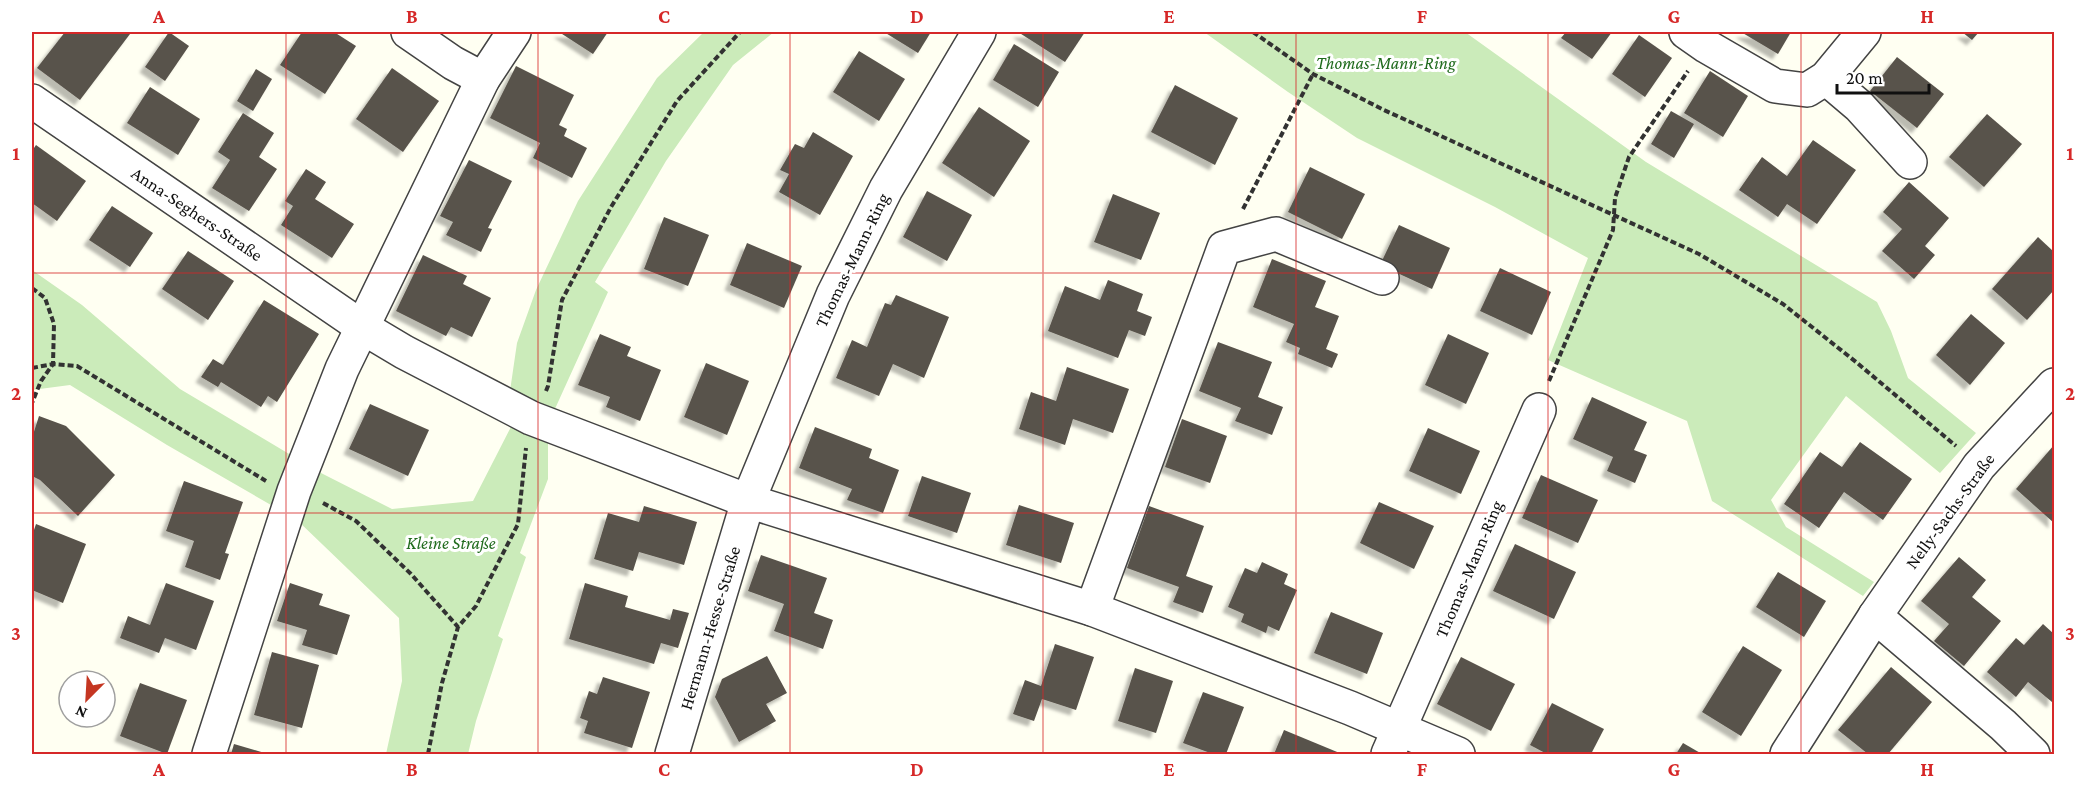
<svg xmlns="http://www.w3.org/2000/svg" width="2086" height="786" font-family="'Crimson Pro',serif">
<defs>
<filter id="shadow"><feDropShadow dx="-5.5" dy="5.5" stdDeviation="1.5" flood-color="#0004"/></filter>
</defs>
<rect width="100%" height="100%" fill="#fffff2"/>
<g fill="#cbebba">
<polygon points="704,32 774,32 733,65 666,161 595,282 608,292 554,411 510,391 517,343 536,290 578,201 657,78"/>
<polygon points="1204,32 1465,32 1646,162 1877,302 1891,331 1908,378 1976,433 1940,473 1846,396 1771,500 1786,527 1874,582 1863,596 1712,501 1687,421 1548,360 1588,258 1495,207 1357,138 1288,92"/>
<polygon points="32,270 82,305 180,389 321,473 392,509 473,501 514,421 548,436 548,479 520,553 526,557 498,636 503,639 476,721 468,754 386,754 402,681 399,618 297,520 167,445 70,385 32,390"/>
</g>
<g fill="#59534b" filter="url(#shadow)">
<polygon points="65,32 127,32 130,34 80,100 37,68"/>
<polygon points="169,32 189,46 165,81 145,67"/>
<polygon points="302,32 334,32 356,46 325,94 280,65"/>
<polygon points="559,32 608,32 593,54"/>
<polygon points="884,32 931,32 918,53"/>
<polygon points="1018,32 1085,32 1065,62"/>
<polygon points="1566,32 1612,32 1592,59 1561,38"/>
<polygon points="1741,32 1791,32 1778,54"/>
<polygon points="1962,32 1979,32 1972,40"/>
<polygon points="1639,35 1672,58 1645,97 1612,74"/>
<polygon points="1014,44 1059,72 1038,107 993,80"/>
<polygon points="859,51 905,79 879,121 833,92"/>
<polygon points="1897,57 1944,94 1917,128 1870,91"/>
<polygon points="516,66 574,95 559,125 567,129 564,136 587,148 572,178 533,158 540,143 490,118"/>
<polygon points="392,68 439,101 403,152 356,119"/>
<polygon points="256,69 272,79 253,111 237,101"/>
<polygon points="1710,71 1748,96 1723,137 1684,113"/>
<polygon points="1175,85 1238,118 1215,165 1151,132"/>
<polygon points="150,87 200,119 178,155 127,123"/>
<polygon points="979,107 1030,141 994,197 942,163"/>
<polygon points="1671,111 1694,124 1674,158 1651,144"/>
<polygon points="243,113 274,133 259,157 277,169 249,211 212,188 230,160 218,152"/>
<polygon points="1987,114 2022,144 1984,187 1949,157"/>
<polygon points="813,132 853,156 820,215 779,192 789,174 780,170 795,144 804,148"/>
<polygon points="1813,140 1856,170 1817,224 1787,204 1778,217 1739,190 1762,157 1787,176"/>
<polygon points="36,145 86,181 57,221 32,203 32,151"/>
<polygon points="469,160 512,181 488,228 492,229 481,252 446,235 453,222 440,216"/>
<polygon points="1310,167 1365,194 1342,239 1288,212"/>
<polygon points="306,169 326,182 315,199 354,224 332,258 281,225 293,206 285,201"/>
<polygon points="1909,182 1949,218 1925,246 1935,255 1914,279 1882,251 1902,229 1883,212"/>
<polygon points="927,191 972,215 947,261 903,237"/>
<polygon points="1113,194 1160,213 1141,260 1094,242"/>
<polygon points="112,206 153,233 130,267 89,240"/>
<polygon points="664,217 709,235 688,286 644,269"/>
<polygon points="1399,225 1450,248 1432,289 1380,265"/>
<polygon points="2038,237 2054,252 2054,290 2027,320 1992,289"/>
<polygon points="747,243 802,266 784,308 730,285"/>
<polygon points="188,251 234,281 208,320 162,289"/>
<polygon points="423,255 467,276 463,284 491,298 472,337 451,327 446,336 396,311"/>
<polygon points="1272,259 1326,281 1315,307 1339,316 1326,349 1338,354 1332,368 1298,354 1300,348 1286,342 1294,324 1253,307"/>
<polygon points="1500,268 1551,292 1532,335 1480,311"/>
<polygon points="1108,280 1143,294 1137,311 1152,317 1145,336 1129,330 1118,358 1048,331 1065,286 1100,300"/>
<polygon points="896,295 949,317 924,378 893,364 879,396 836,378 852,340 867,347 885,303 891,305"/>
<polygon points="264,300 319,334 277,402 268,396 261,407 221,382 218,387 201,377 213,359 223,365"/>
<polygon points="1971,314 2005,343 1970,385 1936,355"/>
<polygon points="600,334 631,347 627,356 661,370 640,421 606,407 610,397 578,385"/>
<polygon points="1448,334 1489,353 1466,404 1425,385"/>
<polygon points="1218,342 1272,362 1258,397 1283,407 1272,435 1235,421 1241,408 1199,391"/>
<polygon points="706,363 749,381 727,435 684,417"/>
<polygon points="1067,367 1129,389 1113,433 1073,419 1065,445 1019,429 1031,392 1056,401"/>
<polygon points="1592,397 1647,422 1634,450 1647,455 1635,483 1607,471 1613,457 1573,439"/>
<polygon points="370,404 429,430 408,476 349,449"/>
<polygon points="39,416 66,426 115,475 78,516 40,480 32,476 32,438"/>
<polygon points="1182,419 1227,436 1210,483 1165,467"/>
<polygon points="815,427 872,449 869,458 899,470 883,513 847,500 852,489 799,468"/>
<polygon points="1428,428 1480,451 1461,494 1409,471"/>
<polygon points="1860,442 1912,479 1883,520 1844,492 1819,528 1784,504 1820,452 1842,467"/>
<polygon points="2054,445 2054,523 2016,489"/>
<polygon points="1541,475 1598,500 1578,543 1522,518"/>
<polygon points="922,476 971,493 957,533 908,516"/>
<polygon points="184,481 243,502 225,553 229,554 220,580 185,567 194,541 166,531"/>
<polygon points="1379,502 1434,526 1414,569 1360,543"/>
<polygon points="1019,505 1074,523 1061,563 1006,545"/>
<polygon points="644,506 697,522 684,565 639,552 633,571 594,559 608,513 639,522"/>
<polygon points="1149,506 1204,526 1186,576 1213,586 1203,613 1173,602 1179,587 1127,568"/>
<polygon points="36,524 86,544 63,603 32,590 32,536"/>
<polygon points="1515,544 1576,572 1554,619 1493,591"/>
<polygon points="761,555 827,578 814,613 833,620 823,649 774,631 784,604 748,591"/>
<polygon points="1959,557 1986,580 1972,597 2001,621 1964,666 1934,641 1949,624 1921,601"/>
<polygon points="1262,562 1288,574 1284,584 1297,590 1279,631 1268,626 1266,633 1241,622 1244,614 1228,607 1245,568 1257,573"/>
<polygon points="1778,572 1826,601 1804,637 1756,607"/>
<polygon points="166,583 214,601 196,650 165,638 159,653 120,638 128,616 150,625"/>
<polygon points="290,583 323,594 319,605 350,615 337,655 302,645 307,630 277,621"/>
<polygon points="585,583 628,596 625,607 670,620 673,609 689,613 678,648 661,643 654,664 569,639"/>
<polygon points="1331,612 1383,633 1367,674 1314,653"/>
<polygon points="2043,624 2054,634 2054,700 2052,702 2028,682 2016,697 1987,672 2016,638 2024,645"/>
<polygon points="1055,644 1094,657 1076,710 1042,699 1034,721 1013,714 1025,680 1041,686"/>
<polygon points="1743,646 1782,670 1741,736 1702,712"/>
<polygon points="272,652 319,665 302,728 254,715"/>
<polygon points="767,656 787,693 766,704 776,721 739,742 715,697 722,679"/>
<polygon points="1461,657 1515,684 1491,731 1437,704"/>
<polygon points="1891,667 1932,702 1888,754 1868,754 1838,730"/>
<polygon points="1135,668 1173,681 1156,733 1118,721"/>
<polygon points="603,677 650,692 632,748 584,733 588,721 580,718 589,691 597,694"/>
<polygon points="140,683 187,700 167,754 120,736"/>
<polygon points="1203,692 1244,707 1226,754 1213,754 1183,743"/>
<polygon points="1552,703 1604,729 1591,754 1547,754 1530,745"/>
<polygon points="1284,730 1342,754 1274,754"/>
<polygon points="1683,743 1702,754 1676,754"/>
<polygon points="234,744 268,754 231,754"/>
</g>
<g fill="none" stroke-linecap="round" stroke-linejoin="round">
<g stroke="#434343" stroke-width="36">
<g id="minor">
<polyline points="408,32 453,63 483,79"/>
<polyline points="1686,32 1706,46 1775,86 1807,90 1826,78 1864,32"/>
<polyline points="1826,78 1859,106 1910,162"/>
<polyline points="32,101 362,327 404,352 531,418 748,501 1092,609 1350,708 1458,754"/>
<polyline points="1092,609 1224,248 1276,234 1382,278"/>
<polyline points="1875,616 2003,725 2033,754"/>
<polyline points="209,754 294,491 342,369 483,79 514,32"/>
<polyline points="672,754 748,501 833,295 886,189 979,32"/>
<polyline points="1388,754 1539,410"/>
<polyline points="1787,754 1875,616 1979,466 2054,385"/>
</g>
</g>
<g stroke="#323232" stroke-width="4" stroke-dasharray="6 3" stroke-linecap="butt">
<polyline points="1253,32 1313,74 1384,110 1699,254 1783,304 1856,362 1956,446"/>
<polyline points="1243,209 1313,74"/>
<polyline points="32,288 45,298 54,324 53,364 41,381 32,403"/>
<polyline points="32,368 53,364 77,366 266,481"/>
<polyline points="1549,381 1613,230 1615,198 1629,157 1688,71"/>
<polyline points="546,391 548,386 562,300 611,207 677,101 740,32"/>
<polyline points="323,503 356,521 411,574 458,627"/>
<polyline points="428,754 442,683 458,627 476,606 518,524 526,448"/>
</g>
<use href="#minor" stroke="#fff" stroke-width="33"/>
</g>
<path fill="none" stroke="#d62828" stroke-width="1.5" stroke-opacity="0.55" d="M286 32V754M538 32V754M790 32V754M1043 32V754M1296 32V754M1548 32V754M1801 32V754M32 273H2054M32 513H2054"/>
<g text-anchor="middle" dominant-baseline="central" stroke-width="6" stroke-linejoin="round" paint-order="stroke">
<g font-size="18" font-style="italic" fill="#206b1d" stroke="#fff">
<text x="1386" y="63">Thomas-Mann-Ring</text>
<text x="451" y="543">Kleine Straße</text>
</g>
<g font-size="18" fill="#101010" stroke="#fff">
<text transform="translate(197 214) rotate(34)">Anna-Seghers-Straße</text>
<text transform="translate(852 260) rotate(-64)">Thomas-Mann-Ring</text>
<text transform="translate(1950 511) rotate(-54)">Nelly-Sachs-Straße</text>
<text transform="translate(1469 569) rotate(-67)">Thomas-Mann-Ring</text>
<text transform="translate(710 628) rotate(-73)">Hermann-Hesse-Straße</text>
</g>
</g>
<rect width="2086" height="786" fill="none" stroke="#ffffff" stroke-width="66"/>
<g transform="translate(87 699) rotate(204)"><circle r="28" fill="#ffffff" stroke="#9f9f9f" stroke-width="1.5"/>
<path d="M0-4.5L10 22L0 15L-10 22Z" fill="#c53622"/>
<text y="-9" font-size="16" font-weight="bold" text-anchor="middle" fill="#101010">N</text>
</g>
<path d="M1837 84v9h92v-9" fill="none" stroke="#101010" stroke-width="3"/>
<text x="1846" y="84" font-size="18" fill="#101010" stroke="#ffffff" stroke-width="4.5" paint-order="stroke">20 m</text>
<rect x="33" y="33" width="2020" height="720" fill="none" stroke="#d62828" stroke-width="2"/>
<g font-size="20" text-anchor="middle" font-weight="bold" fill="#d62828">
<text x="159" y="23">A</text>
<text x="412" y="23">B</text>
<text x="664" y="23">C</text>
<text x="917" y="23">D</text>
<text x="1169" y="23">E</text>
<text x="1422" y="23">F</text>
<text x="1674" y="23">G</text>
<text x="1927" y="23">H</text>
<text x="16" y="160">1</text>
<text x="2070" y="160">1</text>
<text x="16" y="400">2</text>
<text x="2070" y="400">2</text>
<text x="16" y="640">3</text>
<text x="2070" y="640">3</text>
<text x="159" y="776">A</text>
<text x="412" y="776">B</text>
<text x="664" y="776">C</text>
<text x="917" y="776">D</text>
<text x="1169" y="776">E</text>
<text x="1422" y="776">F</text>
<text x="1674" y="776">G</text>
<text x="1927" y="776">H</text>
</g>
</svg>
